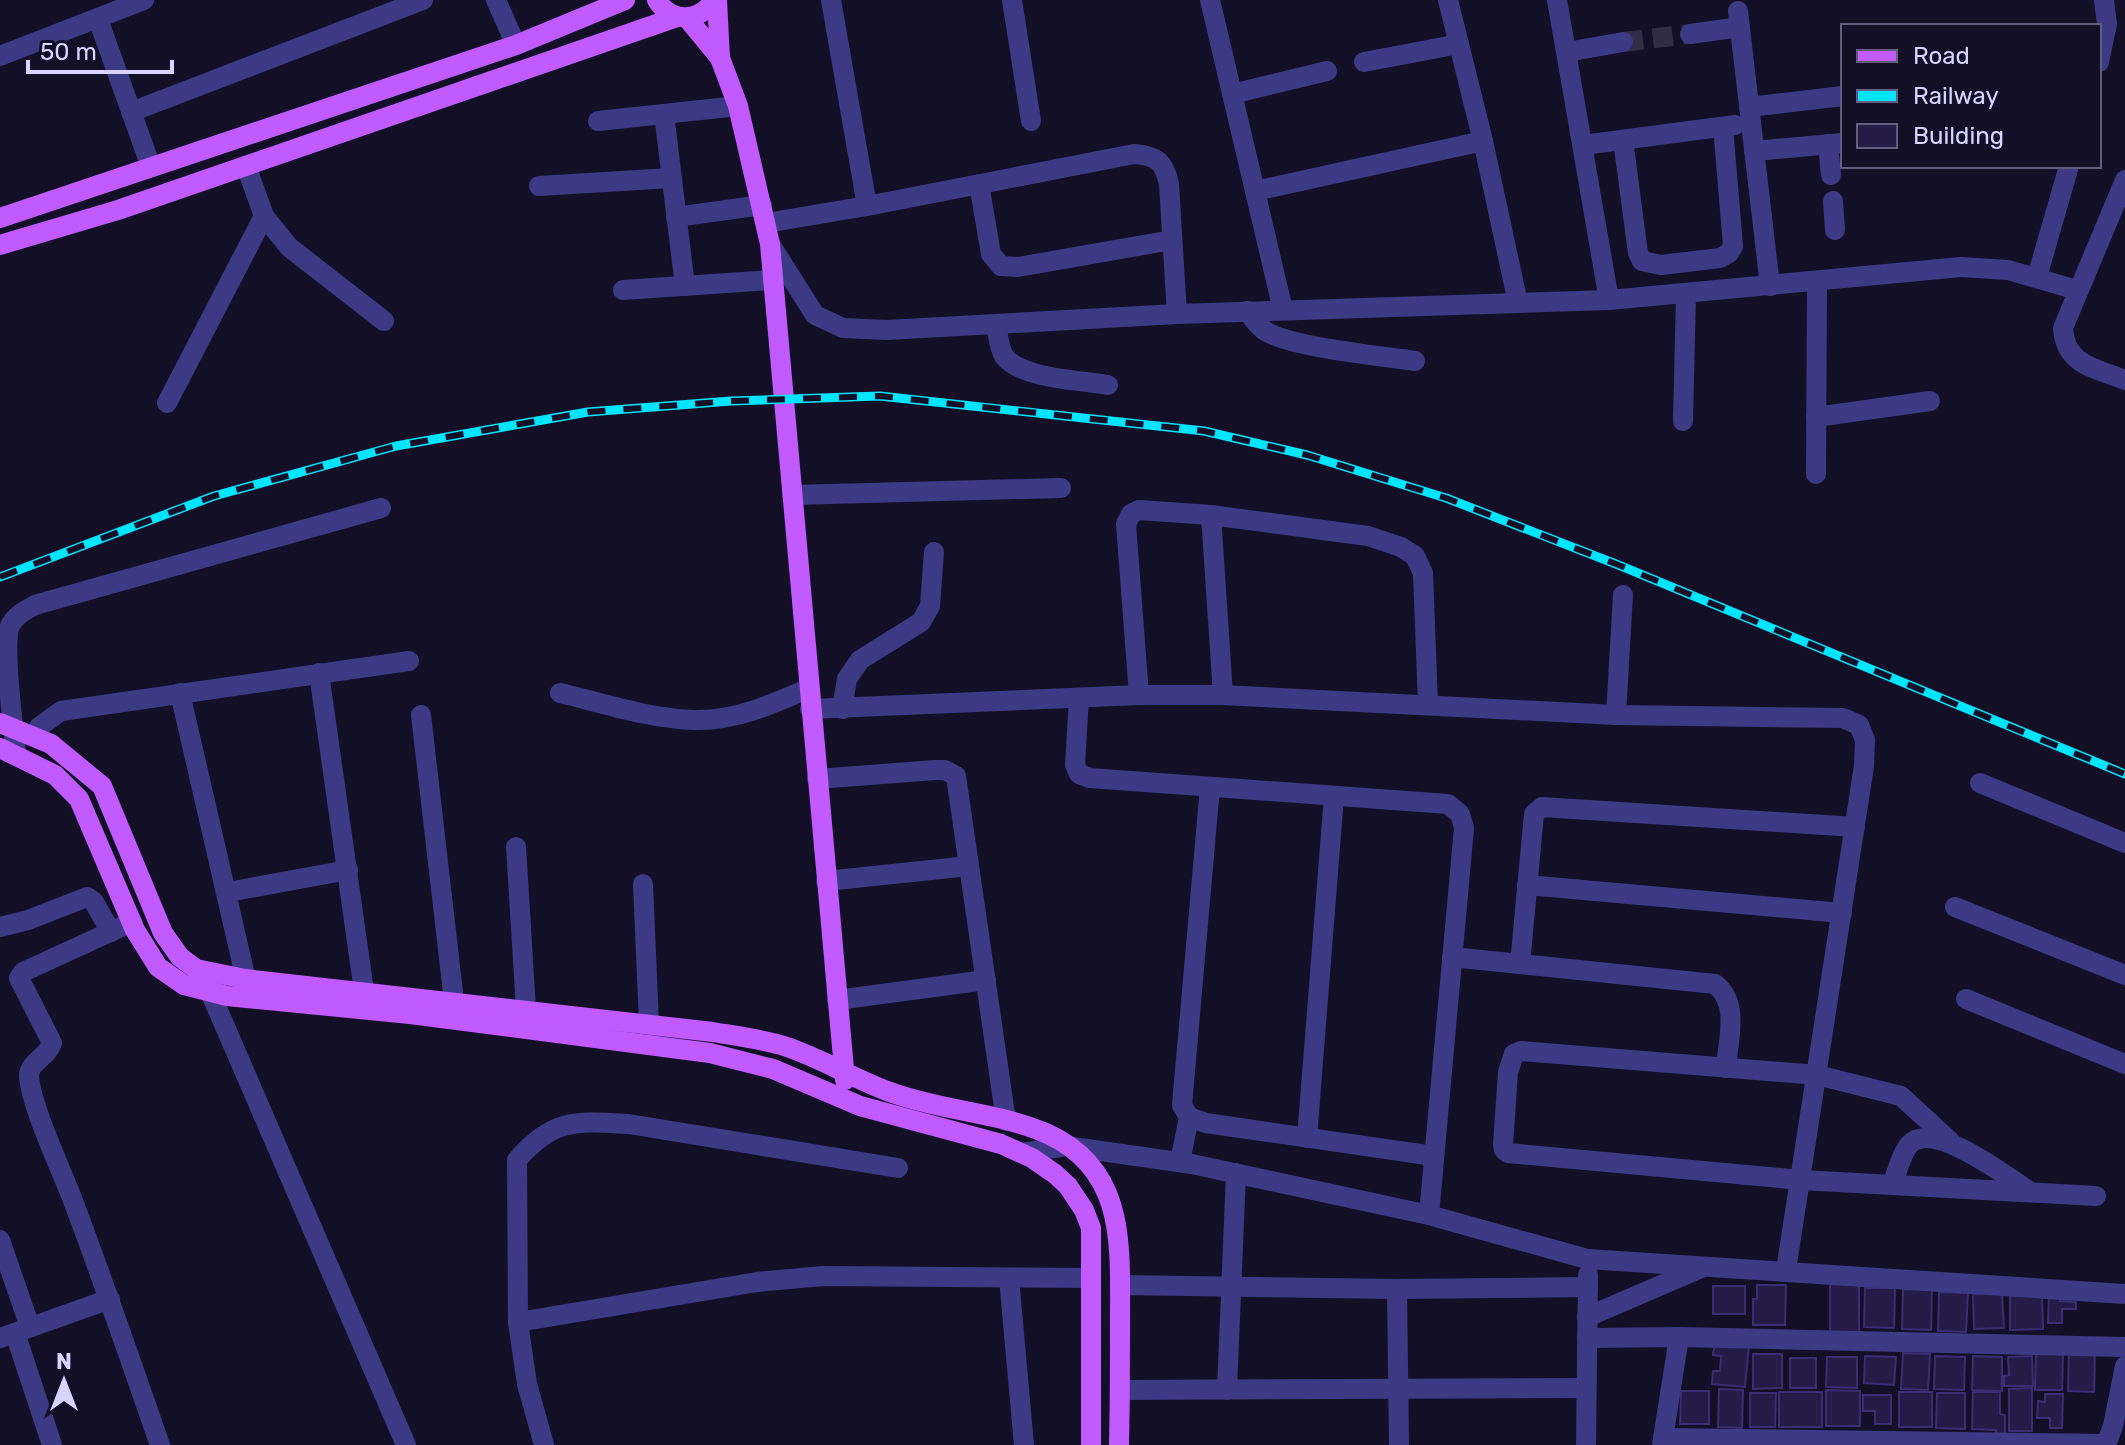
<svg xmlns="http://www.w3.org/2000/svg" width="2125" height="1445" font-family="Rubik,sans-serif">
<rect width="100%" height="100%" fill="#130f26"/>
<g fill="#241b47" stroke="#3b2d73" stroke-width="2">
<polygon points="1830,1284 1859,1285 1859,1334 1830,1334"/>
<polygon points="1757,1285 1786,1285 1785,1325 1753,1325 1753,1299 1757,1299"/>
<rect x="1713" y="1286" width="32" height="28"/>
<polygon points="1865,1288 1895,1288 1894,1328 1864,1327"/>
<polygon points="1903,1289 1932,1290 1931,1330 1902,1329"/>
<polygon points="1939,1292 1968,1293 1966,1332 1938,1331"/>
<polygon points="2042,1292 2043,1329 2010,1330 2010,1293"/>
<polygon points="2049,1292 2060,1293 2060,1301 2076,1302 2076,1309 2062,1309 2062,1323 2048,1323"/>
<polygon points="2002,1293 2004,1328 1974,1329 1973,1294"/>
<polygon points="1715,1342 1749,1345 1745,1387 1712,1384 1713,1371 1720,1371 1721,1356 1713,1355"/>
<polygon points="2069,1349 2095,1350 2094,1392 2068,1391"/>
<polygon points="2036,1352 2063,1353 2062,1390 2035,1390"/>
<polygon points="1903,1353 1930,1354 1928,1390 1901,1389"/>
<polygon points="1753,1354 1782,1354 1782,1388 1753,1389"/>
<polygon points="1865,1356 1896,1357 1894,1385 1864,1383"/>
<polygon points="1935,1356 1965,1357 1964,1390 1934,1389"/>
<polygon points="1973,1356 2002,1357 2002,1391 1972,1390"/>
<polygon points="2032,1356 2033,1386 2004,1386 2004,1376 2009,1375 2008,1357"/>
<polygon points="1827,1357 1857,1357 1857,1388 1826,1387"/>
<rect x="1790" y="1358" width="26" height="30"/>
<polygon points="2032,1388 2032,1431 2009,1431 2009,1389"/>
<polygon points="1719,1389 1743,1390 1742,1428 1718,1427"/>
<polygon points="1826,1390 1860,1391 1860,1426 1826,1426"/>
<polygon points="1681,1391 1709,1391 1709,1424 1680,1424"/>
<rect x="1779" y="1392" width="43" height="35"/>
<rect x="1899" y="1392" width="33" height="35"/>
<polygon points="1973,1392 2000,1392 2000,1414 2005,1415 2005,1435 1996,1434 1996,1430 1972,1429"/>
<polygon points="1750,1393 1776,1393 1775,1427 1750,1427"/>
<polygon points="1937,1393 1965,1393 1965,1429 1936,1428"/>
<polygon points="2045,1394 2063,1394 2062,1428 2050,1428 2050,1418 2037,1418 2038,1401 2045,1402"/>
<polygon points="1863,1395 1891,1395 1891,1424 1875,1424 1875,1411 1863,1411"/>
</g>
<g fill="none" stroke-linecap="round" stroke-linejoin="round">
<polyline stroke="#312d47" stroke-width="20" stroke-dasharray="20 10" stroke-linecap="butt" points="1623,42 1690,34"/>
<g stroke="#3d3a85" stroke-width="20">
<polyline points="496,0 516,45"/>
<polyline points="831,0 867,206"/>
<polyline points="1012,0 1031,121"/>
<polyline points="1210,0 1283,310"/>
<polyline points="1448,0 1483,141 1518,303"/>
<polyline points="1557,0 1609,300"/>
<polyline points="1738,11 1770,286"/>
<polyline points="98,19 151,167"/>
<polyline points="1690,34 1740,27"/>
<polyline points="1567,52 1623,42"/>
<polyline points="0,56 144,0"/>
<polyline points="1364,62 1459,44"/>
<polyline points="2099,62 2107,24 2104,0"/>
<polyline points="1232,94 1327,71"/>
<polyline points="1749,107 1843,96"/>
<polyline points="131,112 423,0"/>
<polyline points="664,114 685,286"/>
<polyline points="598,121 738,106"/>
<polyline points="1623,140 1638,253 1642,261 1661,265 1720,258 1729,253 1733,246 1723,127"/>
<polyline points="1828,144 1831,175"/>
<polyline points="1583,145 1735,125"/>
<polyline points="1754,151 1843,143"/>
<polyline points="246,166 264,216 289,247 384,321"/>
<path d="M2125 180 2063 328C2065 365 2095 368 2125 380"/>
<polyline points="979,184 991,254 1001,266 1018,267 1172,240"/>
<polyline points="539,186 671,178"/>
<polyline points="1255,191 1483,141"/>
<polyline points="1833,201 1835,230"/>
<polyline points="676,217 762,205"/>
<path d="M766 223 867 206 1134 154C1158 156 1164 162 1169 184L1177 314"/>
<polyline points="770,244 815,315 843,328 887,330 1177,314 1609,300 1961,267 2008,270 2077,290"/>
<polyline points="2037,277 2069,166"/>
<polyline points="623,290 773,280"/>
<path d="M1247 311C1252 317 1257 325 1264 330 1287 347 1383 356 1415 361"/>
<path d="M996 325C998 334 999 348 1004 356 1021 379 1081 380 1108 385"/>
<polyline points="167,403 264,216"/>
<polyline points="1816,417 1930,401"/>
<polyline points="1683,421 1686,294"/>
<polyline points="1816,474 1817,282"/>
<polyline points="792,495 1061,488"/>
<polyline points="1211,515 1223,695"/>
<polyline points="319,673 364,991"/>
<polyline points="180,693 249,993"/>
<path d="M560 693C603 703 650 719 695 720 735 721 773 704 809 688"/>
<polyline points="1139,695 1126,524 1131,514 1139,510 1211,515 1368,536 1401,547 1415,556 1423,573 1428,704"/>
<polyline points="1079,698 1075,765 1079,774 1090,778 1448,804 1460,814 1464,828 1429,1215"/>
<polyline points="810,709 1139,695 1223,695 1616,715 1843,718 1859,725 1865,740 1864,766 1786,1270"/>
<polyline points="842,709 847,679 860,660 921,622 930,606 934,552"/>
<polyline points="421,715 454,1001"/>
<polyline points="1616,715 1623,595"/>
<polyline points="34,736 39,727 61,711 409,661"/>
<path d="M16 754C14 729 1 641 11 624 17 614 26 610 35 605L381 508"/>
<polyline points="817,779 935,770 945,770 956,776 1006,1121"/>
<polyline points="1980,783 2125,843"/>
<polyline points="1210,787 1182,1105 1189,1117 1206,1123 1434,1156"/>
<polyline points="516,847 526,1009"/>
<polyline points="826,881 969,866"/>
<polyline points="643,884 649,1024"/>
<polyline points="1527,885 1842,913"/>
<polyline points="228,892 348,870"/>
<polyline points="1955,907 2125,975"/>
<path d="M132 922 23 972 19 978 52 1043C48 1057 28 1062 29 1077 32 1108 60 1167 72 1198 103 1280 131 1362 160 1445"/>
<polyline points="0,927 28,920 87,897 94,902 111,932"/>
<path d="M1452 957 1715 984C1740 1003 1728 1040 1726 1068"/>
<polyline points="1520,964 1534,814 1542,807 1855,827"/>
<polyline points="204,978 406,1445"/>
<polyline points="1966,999 2125,1064"/>
<polyline points="837,1000 986,980"/>
<polyline points="1307,1138 1334,796"/>
<polyline points="1950,1141 1901,1096 1817,1075 1521,1051 1514,1054 1508,1072 1503,1145 1504,1150 1508,1153 1801,1180 2096,1196"/>
<polyline points="1022,1153 1066,1146 1192,1164 1429,1215 1587,1259 2125,1294"/>
<polyline points="1180,1162 1189,1117"/>
<path d="M1892 1184C1897 1173 1901 1154 1909 1145 1932 1118 2007 1177 2029 1191"/>
<polyline points="0,1240 30,1327"/>
<polyline points="1009,1278 1024,1445"/>
<polyline points="1120,1285 1397,1289 1588,1287"/>
<polyline points="1397,1289 1399,1445"/>
<polyline points="1587,1317 1701,1268"/>
<polyline points="518,1322 757,1282 823,1276 1091,1278"/>
<polyline points="15,1333 52,1445"/>
<polyline points="0,1338 110,1299"/>
<polyline points="1587,1338 1679,1337 2125,1347"/>
<polyline points="1120,1390 1586,1388"/>
<polyline points="1227,1390 1236,1173"/>
<polyline points="1663,1438 2107,1444"/>
<path d="M544 1445 527 1384 518 1322 517 1160C553 1118 576 1121 629 1124L898 1168"/>
<polyline points="1586,1445 1588,1275"/>
<polyline points="1662,1445 1679,1337"/>
<polyline points="2106,1445 2113,1426 2125,1366"/>
</g>
<g stroke="#c25bff" stroke-width="20">
<path d="M657 0C671 24 700 22 714 0"/>
<polyline points="717,0 720,58 738,106 770,244 845,1080"/>
<polyline points="687,18 720,58"/>
<polyline points="0,218 516,45 625,0"/>
<polyline points="0,245 118,210 677,17"/>
<path d="M0 723 51 744 102 786 163 933 180 957 196 969 245 979 713 1032C736 1036 761 1039 784 1046 821 1058 854 1079 890 1092 941 1111 998 1112 1048 1134 1126 1170 1120 1245 1120 1318 1120 1360 1120 1403 1119 1445"/>
<polyline points="0,748 55,775 79,799 135,930 158,967 184,985 227,996 410,1014 710,1053 773,1069 860,1106 1001,1144 1032,1158 1055,1174 1068,1186 1084,1210 1091,1228 1091,1445"/>
</g>
<g stroke="#00e5ff" stroke-width="9">
<polyline id="rail" points="0,577 214,496 396,446 588,412 731,401 880,396 1204,431 1307,455 1446,498 1616,564 2125,774"/>
</g>
<use href="#rail" stroke="#130f26" stroke-width="6" stroke-dasharray="18" stroke-linecap="butt"/>
</g>
<rect x="1841" y="24" width="260" height="144" fill="#130f26" stroke="#625e7d" stroke-width="2"/>
<rect x="1857" y="50" width="40" height="12" fill="#c25bff" stroke="#625e7d" stroke-width="2"/>
<text x="1913" y="64" font-size="24" fill="#d9d4ff">Road</text>
<rect x="1857" y="90" width="40" height="12" fill="#00e5ff" stroke="#625e7d" stroke-width="2"/>
<text x="1913" y="104" font-size="24" fill="#d9d4ff">Railway</text>
<rect x="1857" y="124" width="40" height="24" fill="#241b47" stroke="#625e7d" stroke-width="2"/>
<text x="1913" y="144" font-size="24" fill="#d9d4ff">Building</text>
<g transform="translate(64 1381)" stroke="#130f26" stroke-width="6" paint-order="stroke">
<path d="M0-6L14 30L0 20L-14 30Z" fill="#d9d4ff"/>
<text y="-12" font-size="22" font-weight="bold" text-anchor="middle" fill="#d9d4ff">N</text>
</g>
<path d="M28 60v12h144v-12" fill="none" stroke="#d9d4ff" stroke-width="4"/>
<text x="40" y="60" font-size="24" fill="#d9d4ff" stroke="#130f26" stroke-width="6" paint-order="stroke">50 m</text>
</svg>
